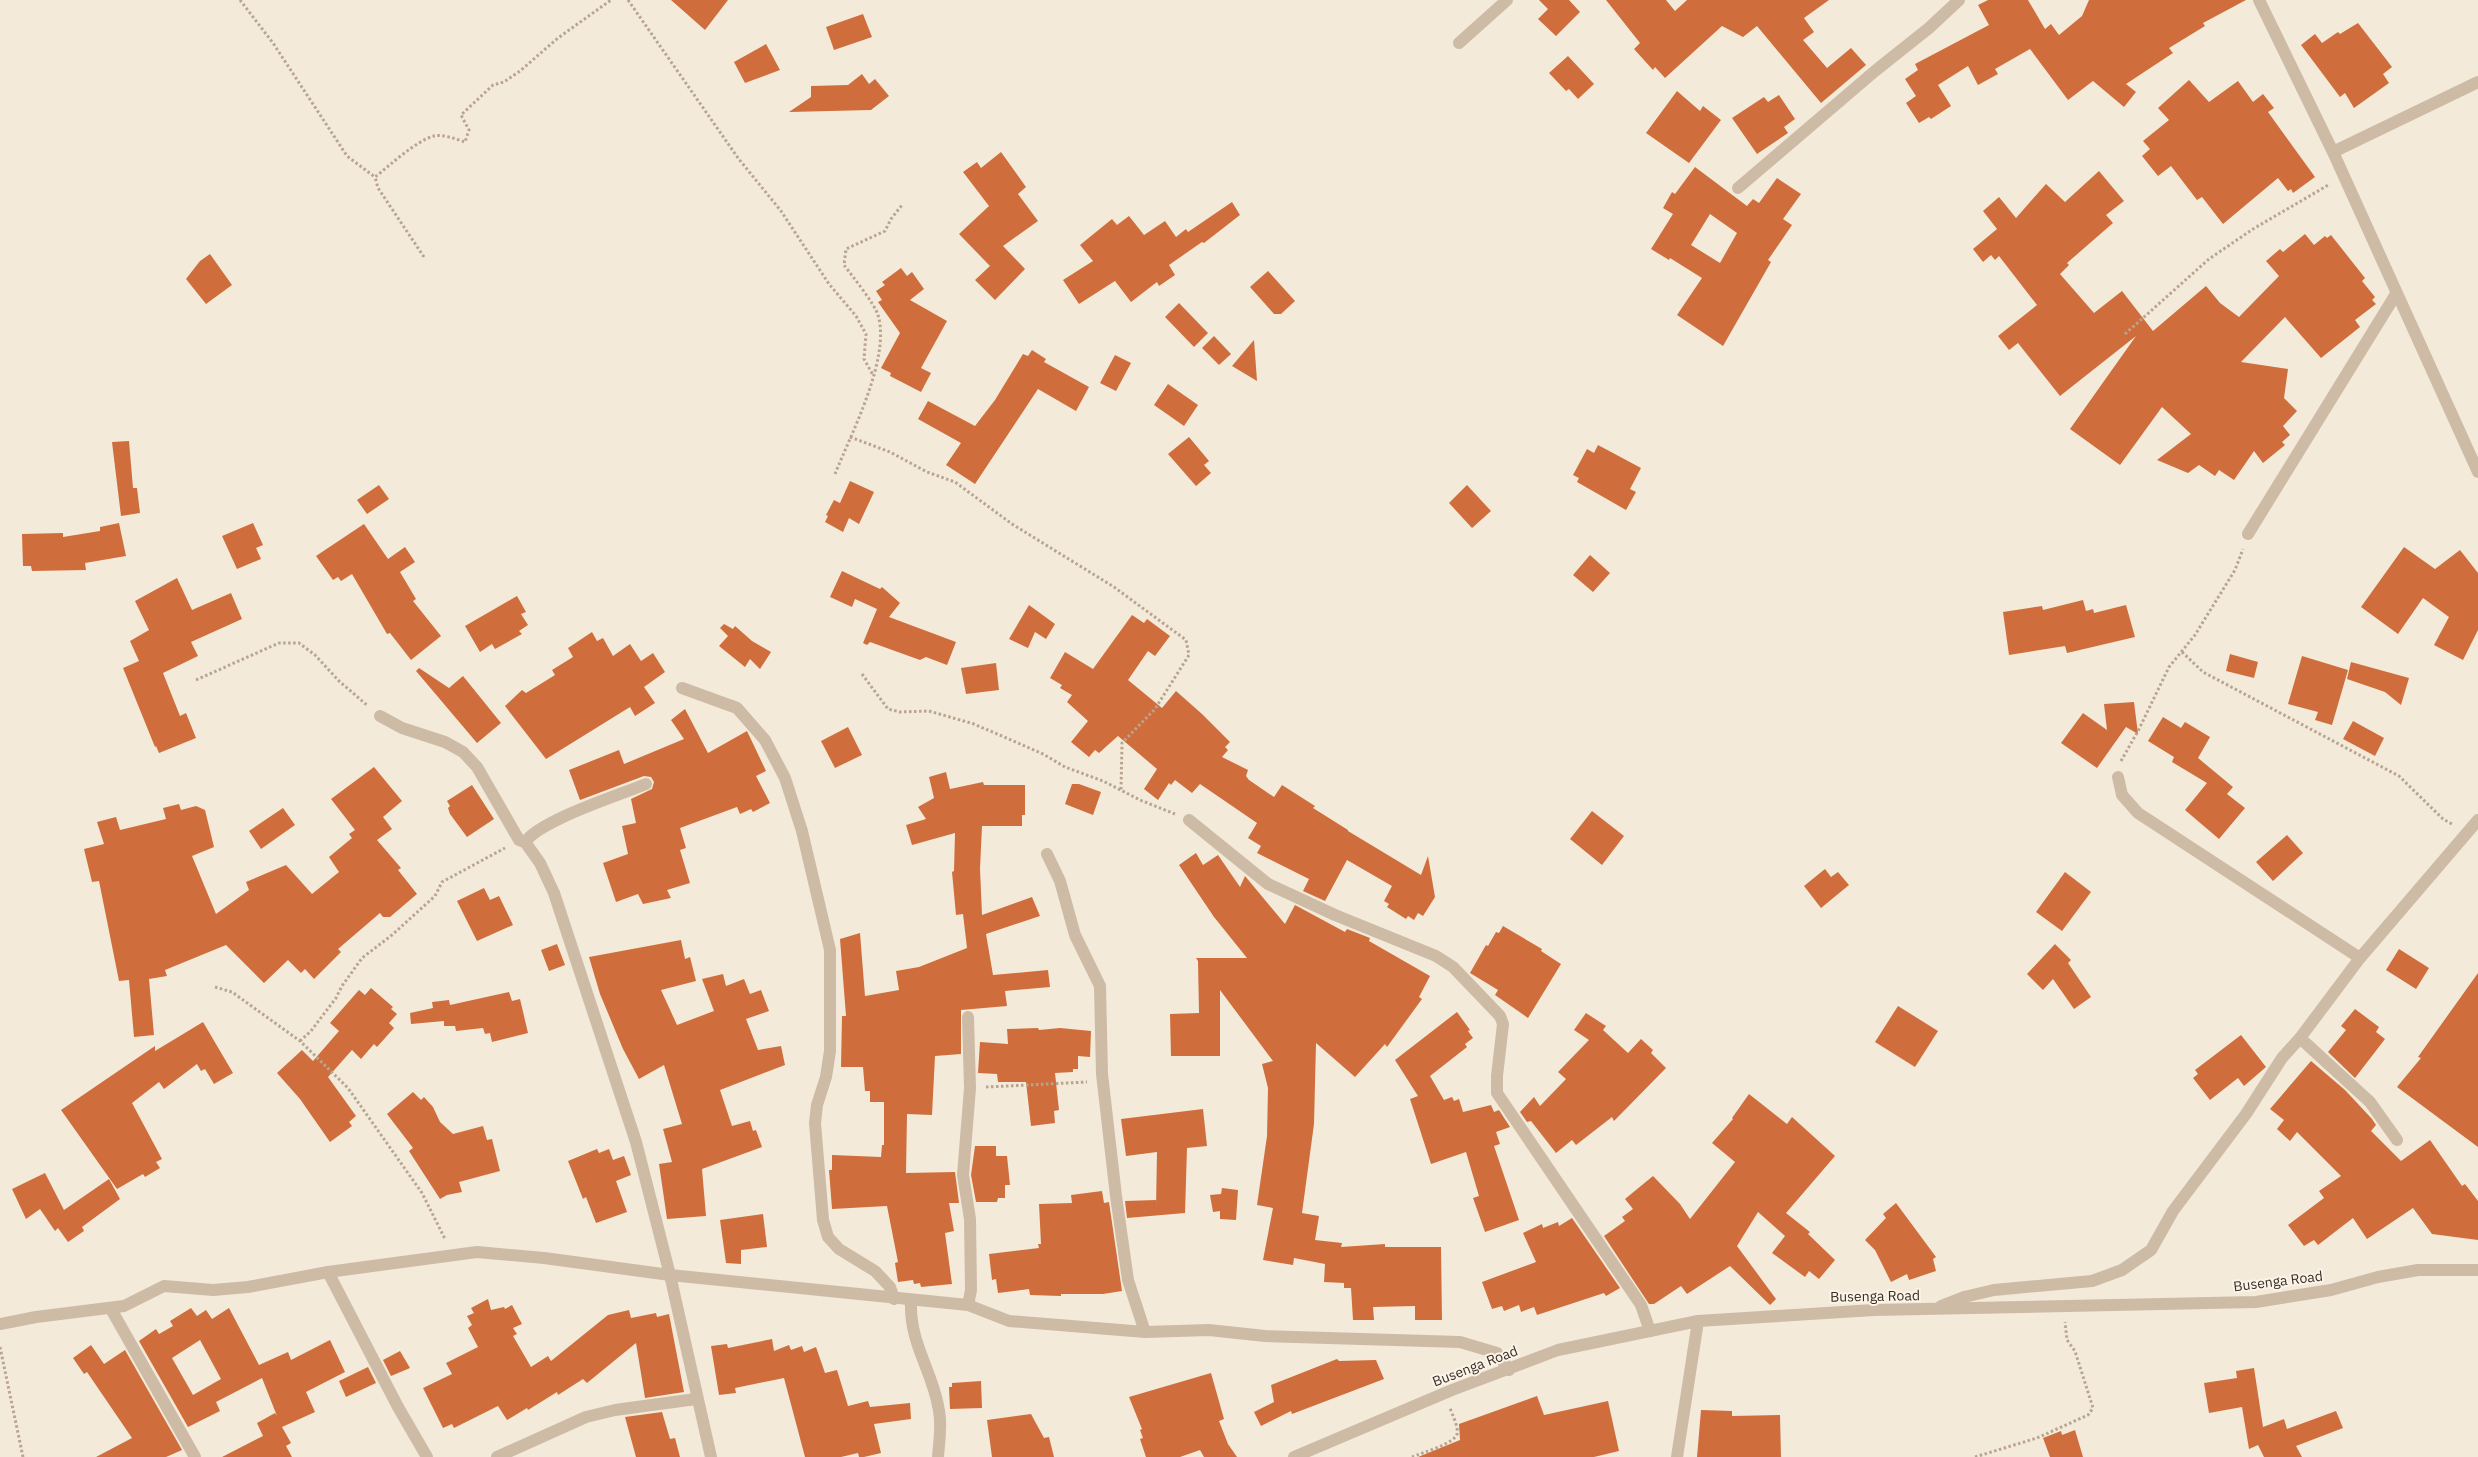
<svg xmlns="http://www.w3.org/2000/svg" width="2478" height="1457" font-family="'IBM Plex Sans',sans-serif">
<rect width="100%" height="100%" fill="#f4eada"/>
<g fill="#cf6e3c" fill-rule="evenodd">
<polygon points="671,0 728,0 705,30"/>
<polygon points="1539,0 1569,0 1580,12 1556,36 1538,19 1548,9"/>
<polygon points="1606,0 1666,0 1675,11 1687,0 1829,0 1804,18 1814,32 1803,40 1827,68 1851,48 1866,65 1821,103 1757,26 1743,37 1722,26 1665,78 1655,67 1653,70 1634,49 1640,43"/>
<polygon points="1988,0 2028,0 2045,29 2051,24 2059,35 2082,16 2089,0 2246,0 2203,23 2205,26 2169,48 2173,53 2126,84 2136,92 2124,107 2093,81 2068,100 2030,49 1995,69 1998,74 1978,85 1968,66 1938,85 1951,106 1931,119 1929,117 1919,123 1906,103 1916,96 1905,79 1918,70 1915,64 1989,25 1978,5"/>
<polygon points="863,14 872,37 834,50 826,27"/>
<polygon points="2358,23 2392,67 2383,74 2389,83 2354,108 2345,93 2340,97 2301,45 2315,34 2322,43 2338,32 2340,34"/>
<polygon points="766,44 780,70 745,83 734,62"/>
<polygon points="1568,56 1594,84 1578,99 1569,89 1566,91 1549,73"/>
<polygon points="862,74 869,84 875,79 889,96 871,110 789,112 811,97 811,86 848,85"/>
<polygon points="2189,80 2209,102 2238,81 2253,102 2263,94 2274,108 2268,112 2315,177 2293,193 2291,189 2288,191 2278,178 2223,224 2202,197 2197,200 2171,166 2158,176 2142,156 2150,149 2143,141 2169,120 2158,108"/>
<polygon points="1677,91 1700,111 1703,106 1721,120 1689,163 1646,133"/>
<polygon points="1779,95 1795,119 1784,127 1788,133 1757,154 1732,118 1764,97 1768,102"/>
<polygon points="1001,152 1026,187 1018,194 1038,221 1003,246 1025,269 995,300 975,280 990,266 959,234 989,206 963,172 977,162 981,168"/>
<path d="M1695 167 1747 206 1753 199 1759 203 1777 178 1801 194 1783 219 1792 225 1768 260 1771 262 1723 346 1677 315 1702 278 1670 258 1669 260 1651 249 1673 214 1663 208 1672 192 1675 194ZM1710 214 1737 233 1720 263 1691 245Z"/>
<polygon points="2099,171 2124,201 2106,215 2113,223 2067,263 2069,265 2060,274 2094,313 2122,291 2153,331 2206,286 2220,303 2239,317 2279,276 2266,261 2280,249 2283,252 2305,234 2314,245 2325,236 2327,238 2331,235 2365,278 2362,281 2375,297 2372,300 2376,304 2355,320 2360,327 2321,358 2285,317 2241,362 2288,369 2284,398 2297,411 2283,426 2290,435 2282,442 2285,445 2263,463 2254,451 2234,480 2219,470 2215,476 2199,465 2188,473 2157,460 2191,434 2162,407 2120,465 2070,429 2136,336 2060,396 2018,343 2009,350 1998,336 2037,305 1999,256 1995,260 1991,255 1983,262 1973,249 1997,229 1983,211 1999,197 2016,218 2046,184 2065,202"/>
<polygon points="1232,202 1240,215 1204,243 1202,242 1169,265 1175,275 1159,286 1157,282 1131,302 1115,281 1079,304 1063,280 1093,261 1080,245 1112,219 1117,225 1129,216 1144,235 1165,221 1176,237 1186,229 1188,232"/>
<polygon points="210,254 232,285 206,304 186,279 200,261"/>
<polygon points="901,268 907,276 912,272 924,289 910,300 947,321 921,368 931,373 921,392 890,376 891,373 881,368 900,333 878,302 882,300 876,291 885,285 882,282"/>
<polygon points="1268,271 1295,301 1281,314 1274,314 1250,287"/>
<polygon points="1179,303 1208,333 1194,347 1165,317"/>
<polygon points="1214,336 1231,354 1219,365 1202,348"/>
<polygon points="1254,340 1257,381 1232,366"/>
<polygon points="1032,350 1046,359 1044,362 1089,387 1076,411 1038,389 975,484 946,465 961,443 918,419 928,401 975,426 995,400 1023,354 1028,356"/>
<polygon points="1115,355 1131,363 1116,391 1100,383"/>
<polygon points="1168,384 1198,405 1184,426 1154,405"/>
<polygon points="1189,437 1209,461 1204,465 1211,473 1196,486 1168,454"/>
<polygon points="129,441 133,488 137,488 140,513 121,516 112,442"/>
<polygon points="1598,445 1641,468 1630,489 1636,492 1626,510 1577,482 1579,478 1573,475 1587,449 1594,453"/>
<polygon points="850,481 874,492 859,524 849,518 843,532 825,522 828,516 826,515 834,500 840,503"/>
<polygon points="379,485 389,499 367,514 357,500"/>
<polygon points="1467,485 1491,511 1472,528 1449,503"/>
<polygon points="119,523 126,556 85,563 86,570 32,571 31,566 23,566 22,534 63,533 63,537 100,531 100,527"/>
<polygon points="253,523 263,545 256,548 261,559 237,569 222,536"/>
<polygon points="364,524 388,559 405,547 415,562 400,572 416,599 413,601 441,636 411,660 390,633 387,634 352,574 341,581 338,577 333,580 316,556"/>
<polygon points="2404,547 2435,569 2460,550 2478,573 2478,630 2463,660 2434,645 2449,617 2423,598 2398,634 2361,607"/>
<polygon points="1590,555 1610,573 1593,592 1573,575"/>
<polygon points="842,571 880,589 882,587 900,603 889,617 956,642 947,665 926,657 920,660 870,642 867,645 863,643 877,609 855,599 852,607 830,597"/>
<polygon points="177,578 192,610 231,593 242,619 191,642 198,656 163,673 180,716 186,713 196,738 159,753 156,746 155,747 123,668 139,661 130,641 149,630 135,601"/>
<polygon points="517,596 526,612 521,614 528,625 519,631 522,634 495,649 492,644 480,652 465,626"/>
<polygon points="2083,600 2086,611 2093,609 2094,613 2126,605 2135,637 2067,653 2065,646 2009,655 2003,612 2042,606 2043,610"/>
<polygon points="1029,605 1055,624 1046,639 1035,632 1028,648 1009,639"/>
<polygon points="1132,615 1144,623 1147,619 1170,636 1155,656 1148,651 1128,680 1162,708 1176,691 1202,714 1230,742 1225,747 1228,750 1222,757 1248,770 1246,776 1249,780 1274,797 1282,785 1315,806 1313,808 1348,830 1348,831 1421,875 1428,856 1435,897 1423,916 1418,913 1414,920 1408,916 1406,919 1387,907 1389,904 1384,901 1392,886 1347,860 1325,901 1303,891 1309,879 1257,853 1261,846 1248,838 1257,823 1200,784 1192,793 1175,780 1171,785 1169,783 1158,800 1144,789 1157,769 1118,736 1099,753 1095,750 1089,757 1071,742 1088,721 1067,702 1072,695 1060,688 1062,685 1050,678 1065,652 1093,669"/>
<polygon points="724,624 733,629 735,626 752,641 771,652 760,669 750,659 745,667 719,646 728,636 720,628"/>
<polygon points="592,632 597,641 603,638 613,656 630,644 641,661 653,653 665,672 644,687 655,703 635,716 630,707 546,759 505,706 522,690 526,693 555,675 552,670 573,657 568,648"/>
<polygon points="2230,654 2258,662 2254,678 2226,671"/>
<polygon points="2302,656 2348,670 2332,725 2315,720 2318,712 2288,704"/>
<polygon points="2351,662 2409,678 2401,705 2385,692 2347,679"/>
<polygon points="996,663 999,690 966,694 961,668"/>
<polygon points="419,668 449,688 463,676 501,723 477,743 416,671"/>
<polygon points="2134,702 2138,734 2126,727 2097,768 2061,743 2083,713 2107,730 2104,704"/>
<polygon points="685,709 708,753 747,731 766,771 756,776 770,803 753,812 751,809 740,814 737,807 680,828 686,848 680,850 690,883 667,890 671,898 643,904 638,894 616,902 603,863 628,854 622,826 636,823 631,799 652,789 654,782 651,777 644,776 580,800 569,770 619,750 624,764 684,739 671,720"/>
<polygon points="2163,717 2181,728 2185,722 2210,737 2198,758 2233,787 2227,794 2245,808 2219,839 2185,810 2207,783 2172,762 2174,757 2148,741"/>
<polygon points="2353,721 2384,738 2375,756 2343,739"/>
<polygon points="848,727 862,755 835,768 821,741"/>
<polygon points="374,767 402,801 383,817 392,829 377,840 401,868 398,870 417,894 390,917 383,917 380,913 338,949 341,952 314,979 305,969 301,973 288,960 264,983 226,945 165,970 167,976 149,979 154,1035 134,1037 129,980 119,981 99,881 92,882 84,849 104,844 97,822 116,817 120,830 166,819 163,808 179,804 181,810 196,806 205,810 214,847 192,856 216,914 249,890 246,882 286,865 312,894 339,872 329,857 352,838 349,834 355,830 331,799"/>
<polygon points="946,772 950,789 983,782 984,785 1025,785 1025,815 1022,815 1022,826 982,826 980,869 982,915 1032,897 1040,916 986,934 993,975 1048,970 1050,987 1005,991 1007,1006 961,1010 961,1054 935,1056 932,1115 907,1114 906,1173 955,1172 959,1203 949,1203 954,1231 945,1233 952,1284 921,1287 920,1283 914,1284 913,1280 898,1282 895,1263 898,1262 887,1206 832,1209 829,1170 832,1170 832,1155 881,1157 882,1145 884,1145 884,1102 870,1102 870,1091 865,1091 863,1067 841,1067 842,1016 846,1016 840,939 860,933 865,996 899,990 896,971 919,967 967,948 963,914 956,915 952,872 954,871 955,833 912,845 906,825 926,819 918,807 934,798 929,777"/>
<polygon points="1072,784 1079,784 1101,792 1093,815 1065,804"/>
<polygon points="472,785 494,819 467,837 450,814 448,808 450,806 447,801"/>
<polygon points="283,808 295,825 261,849 249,831"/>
<polygon points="1592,811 1624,836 1602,865 1570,839"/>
<polygon points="2287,835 2303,853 2273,881 2256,862"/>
<polygon points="1196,853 1203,865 1218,855 1240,887 1245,876 1285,924 1295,905 1345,932 1347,929 1370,938 1369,941 1430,976 1419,997 1422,999 1387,1047 1385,1044 1355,1077 1316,1043 1314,1124 1302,1213 1319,1216 1315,1240 1342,1243 1341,1247 1385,1244 1385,1247 1441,1247 1442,1320 1415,1320 1415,1306 1373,1307 1374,1320 1353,1320 1351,1288 1344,1288 1344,1283 1324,1282 1325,1264 1294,1258 1293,1265 1263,1260 1273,1208 1257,1205 1267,1136 1268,1088 1262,1064 1273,1061 1220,990 1220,1056 1171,1056 1170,1014 1199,1013 1198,961 1196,958 1247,958 1214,917 1179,865"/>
<polygon points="1825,869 1831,877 1838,872 1849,885 1821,908 1804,886"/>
<polygon points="2065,872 2091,892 2062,931 2036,912"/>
<polygon points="484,888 490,900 499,896 513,925 477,941 457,901"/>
<polygon points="1503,926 1542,949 1541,951 1561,964 1528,1018 1495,995 1498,990 1470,973 1486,945 1488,946 1496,932 1499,933"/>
<polygon points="681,940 685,959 690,957 696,981 661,990 677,1025 714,1011 702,979 723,974 726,986 744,979 750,994 761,990 769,1011 746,1019 758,1050 781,1046 785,1065 720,1090 732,1126 750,1121 753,1131 756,1130 762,1147 702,1169 706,1216 667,1219 659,1164 672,1162 663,1129 682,1124 664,1065 639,1079 623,1049 600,994 589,957"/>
<polygon points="557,944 565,965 549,971 541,950"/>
<polygon points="2055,944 2071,960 2068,963 2091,997 2074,1009 2053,979 2043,990 2027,974"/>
<polygon points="2399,949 2429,968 2416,989 2386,970"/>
<polygon points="2478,973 2478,1147 2397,1087 2421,1058 2418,1057"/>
<polygon points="371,988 393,1007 391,1009 397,1014 389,1023 394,1028 377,1047 374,1044 361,1059 352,1050 328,1077 356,1116 349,1122 352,1126 330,1142 300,1099 277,1073 302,1050 313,1061 339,1031 330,1023 359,990 365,995"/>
<polygon points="509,992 512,1001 520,999 528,1033 492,1042 490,1033 485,1034 483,1028 456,1031 455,1026 444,1026 444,1021 411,1024 410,1013 433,1008 432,1002 449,1000 450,1005"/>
<polygon points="1898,1006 1938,1031 1915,1067 1875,1042"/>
<polygon points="2355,1009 2379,1027 2376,1032 2385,1039 2355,1078 2328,1052 2346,1030 2341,1026"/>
<polygon points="1457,1012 1470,1030 1468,1031 1473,1038 1465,1044 1467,1047 1430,1076 1444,1100 1452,1097 1454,1101 1459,1099 1463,1112 1491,1105 1494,1112 1499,1110 1510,1127 1496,1132 1500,1144 1494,1146 1519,1220 1485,1232 1473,1198 1479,1196 1466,1152 1431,1164 1410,1099 1418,1096 1395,1060"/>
<polygon points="1586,1013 1606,1026 1603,1030 1628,1053 1641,1039 1653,1050 1651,1053 1666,1068 1614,1121 1612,1117 1576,1145 1572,1140 1556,1153 1531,1121 1527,1122 1520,1112 1534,1097 1540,1106 1566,1079 1558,1072 1589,1040 1574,1030"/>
<polygon points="203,1022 233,1073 214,1084 205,1069 201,1071 197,1064 164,1089 159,1082 132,1103 162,1159 156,1162 160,1168 145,1177 143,1174 117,1189 61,1110 155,1046 155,1051"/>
<polygon points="1038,1028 1039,1030 1060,1028 1091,1031 1090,1057 1078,1056 1078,1069 1073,1069 1073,1072 1055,1073 1059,1110 1054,1111 1055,1123 1031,1126 1026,1082 998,1082 997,1074 978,1073 980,1042 1008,1044 1007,1029"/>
<polygon points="2241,1035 2266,1067 2244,1086 2238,1078 2210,1100 2193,1078 2198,1074 2195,1070"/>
<polygon points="2311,1061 2345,1090 2372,1119 2376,1125 2371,1131 2401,1161 2430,1140 2462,1186 2465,1184 2478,1201 2478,1240 2432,1234 2413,1208 2367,1239 2353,1218 2318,1245 2314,1240 2304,1246 2288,1225 2324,1198 2319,1191 2341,1176 2297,1132 2290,1141 2277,1129 2284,1120 2270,1109"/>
<polygon points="413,1092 421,1100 424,1097 433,1107 440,1122 453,1134 483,1126 487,1140 492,1139 500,1171 459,1182 462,1192 447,1195 440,1199 409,1151 413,1148 387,1114"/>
<polygon points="1749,1094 1787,1124 1792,1117 1835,1156 1786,1213 1810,1232 1808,1234 1835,1260 1819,1279 1809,1271 1805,1277 1772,1253 1785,1236 1758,1212 1737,1246 1776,1299 1770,1305 1730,1266 1687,1294 1681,1286 1654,1304 1649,1304 1604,1236 1625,1221 1622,1217 1633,1209 1625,1199 1653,1176 1680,1204 1690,1219 1735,1162 1712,1143 1733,1119 1732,1118"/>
<polygon points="1203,1109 1207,1146 1187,1148 1185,1213 1127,1218 1125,1201 1156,1200 1156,1207 1157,1152 1126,1156 1121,1119"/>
<polygon points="975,1146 996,1146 996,1156 1007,1156 1010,1185 1005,1185 1005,1198 998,1198 997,1202 976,1202 971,1175"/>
<polygon points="597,1149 599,1153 609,1149 613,1160 624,1156 631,1175 616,1181 627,1212 596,1223 586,1197 583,1199 568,1161"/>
<polygon points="45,1173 64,1210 109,1179 120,1199 82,1227 84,1231 68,1242 58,1228 55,1231 40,1209 26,1219 12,1189"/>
<polygon points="1222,1188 1238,1190 1236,1220 1220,1219 1220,1211 1213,1212 1210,1195 1221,1194"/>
<polygon points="1102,1191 1104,1203 1109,1202 1122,1291 1103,1294 1061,1294 1061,1296 1030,1295 1029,1289 998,1293 996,1279 992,1280 989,1254 1039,1248 1038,1244 1041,1244 1039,1204 1072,1203 1071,1195"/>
<polygon points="1896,1203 1936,1257 1933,1259 1936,1271 1909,1280 1907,1274 1891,1282 1875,1250 1865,1240 1886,1218 1883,1214"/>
<polygon points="763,1214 767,1247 741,1250 741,1264 726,1263 720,1220"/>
<polygon points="1572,1218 1620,1288 1606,1296 1604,1293 1537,1315 1534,1307 1521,1312 1519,1305 1504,1311 1502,1306 1492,1309 1482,1282 1536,1262 1523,1233 1542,1224 1543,1228 1558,1222 1559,1226"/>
<polygon points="488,1299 491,1310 504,1307 505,1309 512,1305 522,1324 513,1328 517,1334 513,1336 531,1367 548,1356 551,1361 608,1315 629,1310 631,1318 656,1313 657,1317 669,1314 684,1392 645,1398 636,1343 587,1383 583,1379 558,1395 557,1392 528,1410 527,1408 507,1420 498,1406 454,1428 452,1424 443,1428 423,1388 452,1374 446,1363 478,1347 468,1328 472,1325 467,1316 474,1313 471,1308"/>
<path d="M191 1308 197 1316 206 1310 212 1319 229 1308 259 1365 288 1352 291 1360 330 1340 345 1372 306 1392 315 1412 282 1427 291 1443 286 1446 292 1457H222L263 1436 257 1423 275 1413 277 1416 262 1378 216 1402 220 1411 188 1427 139 1341 156 1329 159 1334 173 1326 170 1321ZM200 1340 221 1379 193 1395 172 1358Z"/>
<polygon points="772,1339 774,1351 789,1345 791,1350 802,1346 804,1352 816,1347 825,1373 837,1370 848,1406 868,1401 870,1407 910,1403 911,1419 874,1424 881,1453 864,1457 859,1457 858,1453 841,1457 805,1457 784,1378 735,1388 736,1393 719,1395 711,1346 727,1344 728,1348"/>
<polygon points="91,1345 104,1364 125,1350 182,1450 166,1457 96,1457 132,1438 87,1372 84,1374 73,1358"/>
<polygon points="400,1351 410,1368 391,1376 383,1360"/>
<polygon points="1337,1359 1339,1361 1376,1360 1384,1379 1292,1414 1291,1411 1261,1426 1254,1412 1274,1402 1271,1385"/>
<polygon points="368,1367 376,1383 346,1397 339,1381"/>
<polygon points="2254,1368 2263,1427 2284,1419 2287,1429 2336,1411 2343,1428 2296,1446 2302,1457 2264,1457 2258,1445 2249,1449 2242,1407 2209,1413 2204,1383 2237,1378 2236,1371"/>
<polygon points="1211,1373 1224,1419 1219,1421 1228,1444 1237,1457 1204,1457 1200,1450 1180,1457 1146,1457 1140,1439 1143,1438 1140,1430 1142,1429 1129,1397"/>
<polygon points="981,1381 982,1408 950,1409 949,1387 952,1387 952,1383"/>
<polygon points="1537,1396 1544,1415 1608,1401 1619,1451 1594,1457 1418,1457 1460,1440 1459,1424"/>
<polygon points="1701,1410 1732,1411 1732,1416 1780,1415 1781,1457 1697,1457"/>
<polygon points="662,1412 670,1439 675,1438 680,1457 636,1457 625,1417"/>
<polygon points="1031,1414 1044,1438 1049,1437 1054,1457 992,1457 987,1420"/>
<polygon points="2075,1430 2083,1457 2050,1457 2043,1438 2061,1431 2062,1435"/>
</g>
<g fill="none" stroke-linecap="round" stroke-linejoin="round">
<g stroke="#b9a58f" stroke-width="3" stroke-dasharray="2.5 2.5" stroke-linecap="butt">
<polyline points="240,0 273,43 347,156 375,177"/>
<polyline points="628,0 738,158 781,211 829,284 856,316 866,334 864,359 873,375"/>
<path d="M424 257 378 188 375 177C389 166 417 140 434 136 443 134 456 139 465 142L469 130 461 115 493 85 504 82 520 71 558 38 611 0"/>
<polyline points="2125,334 2209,259 2253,229 2330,184"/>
<polyline points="850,437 890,452 927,472 955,482 1012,524 1114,587 1186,640 1189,655 1155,709 1122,743 1121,790"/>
<path d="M835 474C851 434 891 358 878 315 874 303 853 277 844 265L846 249 885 231 891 219 902 205"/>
<polyline points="2182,652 2203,672 2399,776 2443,819 2452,824"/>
<polyline points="862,674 888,709 900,712 929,711 974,724 1043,754 1065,767 1103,781 1140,800 1175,814"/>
<polyline points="196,680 279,643 299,643 315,655 339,681 368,706"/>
<polyline points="2121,761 2138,731 2169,667 2195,635 2235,570 2243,549"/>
<polyline points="215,987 232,992 300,1041 348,1088 422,1193 445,1239"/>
<polyline points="300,1041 311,1031 336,998 342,986 362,958 392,935 435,896 442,882 505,848"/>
<polyline points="986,1087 1087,1082"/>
<polyline points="0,1347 23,1457"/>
<path d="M1412 1457C1421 1453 1454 1444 1457 1434 1459 1428 1452 1414 1450 1408"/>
<polyline points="1975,1457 2037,1438 2088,1415 2093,1408 2075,1351 2067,1340 2065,1322"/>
</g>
<g stroke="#cdbba5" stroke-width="12">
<polyline points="2259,0 2333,152 2478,472"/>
<polyline points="1459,43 1507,0"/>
<polyline points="2333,152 2478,82"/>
<polyline points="1738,188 1875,71 1929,28 1959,0"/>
<polyline points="2248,534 2396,294"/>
<polyline points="682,688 737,708 765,740 785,778 802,831 830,950 830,1051 826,1077 817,1105 815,1123 823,1220 828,1237 839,1249 875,1271 890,1287 894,1299"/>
<polyline points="380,716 402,728 445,742 463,752 477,767 519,840 525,842"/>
<polyline points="2118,777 2122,795 2138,813 2360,958"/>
<path d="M646 784C617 796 541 820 525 842L540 863 554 893 636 1142 670 1275 711 1457"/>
<polyline points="1189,820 1268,884 1335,915 1436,956 1453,967 1500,1016 1503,1024 1497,1076 1497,1093 1641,1305 1650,1331"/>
<polyline points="1047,854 1060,881 1075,935 1100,986 1102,1074 1116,1196 1128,1280 1145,1332"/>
<polyline points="968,1017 970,1088 963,1175 970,1219 971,1290 968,1305"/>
<polyline points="2300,1038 2370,1102 2397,1140"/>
<polyline points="328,1272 398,1407 427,1457"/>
<path d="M911 1300C909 1345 933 1370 939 1411 942 1426 939 1442 938 1457"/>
<polyline points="1941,1306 1964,1297 1994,1290 2092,1281 2122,1270 2151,1250 2173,1211 2246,1114 2282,1058 2300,1038 2360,958 2478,820"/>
<polyline points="111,1309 195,1457"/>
<polyline points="0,1324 36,1317 124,1306 164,1286 213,1290 248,1287 328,1272 477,1252 544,1258 670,1275 968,1305 1009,1321 1145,1332 1209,1330 1265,1336 1460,1342 1497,1353 1509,1370"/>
<polyline points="497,1457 586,1417 615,1410 696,1399"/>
<polyline points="1294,1457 1452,1390 1558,1350 1698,1321 1874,1310 2256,1302 2331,1290 2378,1277 2418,1270 2478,1270"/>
<polyline points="1677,1457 1698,1321"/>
</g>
</g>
<g text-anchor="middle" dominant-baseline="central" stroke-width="4" stroke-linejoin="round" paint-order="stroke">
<g font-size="14" fill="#382e27" stroke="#fbf4e7">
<text transform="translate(2278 1281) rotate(-7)">Busenga Road</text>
<text transform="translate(1875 1296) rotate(-1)">Busenga Road</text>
<text transform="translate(1475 1366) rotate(-21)">Busenga Road</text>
</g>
</g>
</svg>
